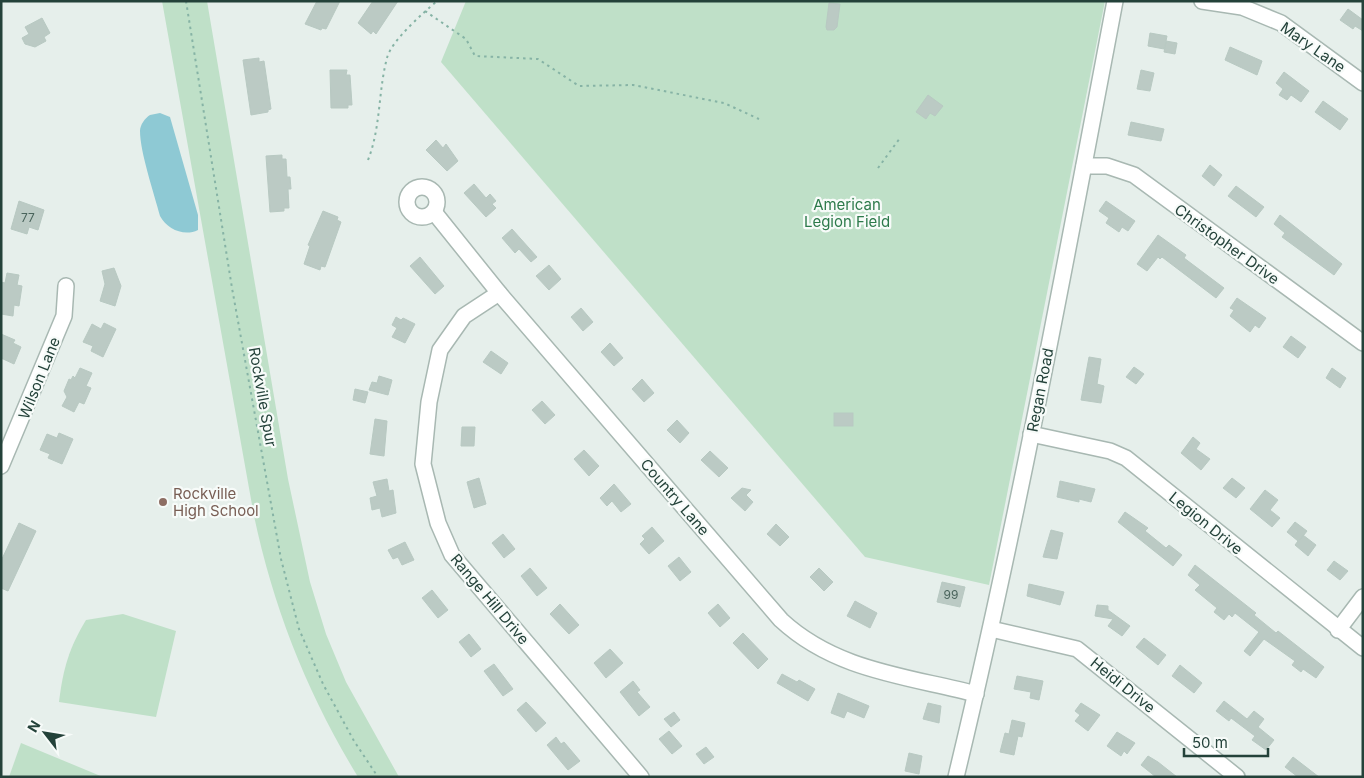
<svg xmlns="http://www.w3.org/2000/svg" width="1364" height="778" font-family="Inter,sans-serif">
<rect width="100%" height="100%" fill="#e6efeb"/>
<g fill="#bfe0c8">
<path d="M162 1H207L288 479 310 582 326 634 346 682 399 777H358C308 695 274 610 254 516Z"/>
<polygon points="466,1 1105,1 989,585 865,557 441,62"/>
<path d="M123 614 176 631 156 717 59 702C63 669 69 648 86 620Z"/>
<polygon points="21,743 103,777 9,777"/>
</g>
<path fill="#8ec9d4" d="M160 113 170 117 198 215V230C184 237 167 229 160 216 154 193 140 152 140 131 140 125 145 118 150 115Z"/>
<g fill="#bbcac4" stroke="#b8c9c2">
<polygon points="317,1 340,1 326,29 322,28 321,30 305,24"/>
<polygon points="373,1 398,1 376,34 373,31 371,34 358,23"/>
<polygon points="829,3 840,4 837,27 834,30 827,30 826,27"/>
<polygon points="1348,9 1363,20 1363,31 1355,26 1353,29 1340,20"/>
<polygon points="42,18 50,33 44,37 46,41 35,47 25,44 22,38 29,34 25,27"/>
<polygon points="1150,33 1167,36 1166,41 1177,43 1175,54 1164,52 1166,42 1164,49 1148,46"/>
<polygon points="1230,47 1262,61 1257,75 1225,60"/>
<polygon points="259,58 259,62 264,61 271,109 268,110 268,112 251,115 243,60"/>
<polygon points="330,70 347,70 346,75 350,75 352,105 348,105 348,108 331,108"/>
<polygon points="1141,70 1154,73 1150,91 1137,89"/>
<polygon points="1284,72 1309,91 1301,102 1291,95 1287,100 1279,95 1283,89 1276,83"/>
<polygon points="928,95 943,106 935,116 930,113 926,119 916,112"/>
<polygon points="1323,101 1348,119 1340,130 1315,112"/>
<polygon points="1131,122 1164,129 1161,141 1128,135"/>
<polygon points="436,140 443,148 446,144 458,161 447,171 426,150"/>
<polygon points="282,155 282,159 286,159 287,177 290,177 291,189 288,189 289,208 284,208 284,211 270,212 266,156"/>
<polygon points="1210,165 1222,175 1214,186 1202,176"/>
<polygon points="474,184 486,198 490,194 496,201 492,204 496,208 486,217 464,193"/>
<polygon points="1236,186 1264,207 1256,217 1228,196"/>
<polygon points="19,201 44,210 38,230 29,227 27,234 11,229"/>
<polygon points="1106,201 1135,221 1128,231 1122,227 1119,232 1106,223 1109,218 1099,211"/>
<polygon points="323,211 338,217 337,220 341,222 325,267 321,266 320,270 304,264 310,246 308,245"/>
<polygon points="1280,215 1342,264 1334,275 1282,237 1285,233 1274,224"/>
<polygon points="512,229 537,257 531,262 519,249 515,253 502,238"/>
<polygon points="1158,235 1186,255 1184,258 1224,288 1216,298 1162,257 1160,259 1158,257 1147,271 1137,264"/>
<polygon points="420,257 444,286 435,294 410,266"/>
<polygon points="549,265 561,279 549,290 536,276"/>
<polygon points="114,268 121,286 115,306 100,301 105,284 102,271"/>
<polygon points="7,273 19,275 17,285 22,286 19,306 14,305 13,316 1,314 1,282 5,283"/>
<polygon points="1237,298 1266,318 1259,328 1255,325 1250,332 1230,316 1234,310 1230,308"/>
<polygon points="581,308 593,322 583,331 571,317"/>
<polygon points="396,317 401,320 403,318 415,324 405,343 392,337 397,328 392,325"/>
<polygon points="104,323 116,329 103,357 91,351 93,346 83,342 92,324 101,329"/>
<polygon points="1,334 15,340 13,343 21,347 14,364 1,358"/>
<polygon points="1291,336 1306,347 1298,358 1283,347"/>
<polygon points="610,343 623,358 614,366 601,352"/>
<polygon points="491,351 508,363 501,374 483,362"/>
<polygon points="1089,357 1101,359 1097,384 1104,386 1101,403 1081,400"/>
<polygon points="1134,367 1144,374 1136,384 1126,377"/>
<polygon points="80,368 92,373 86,386 91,388 84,404 79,402 74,412 62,406 67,397 64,391 69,379 71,380 73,376 75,378"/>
<polygon points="1332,368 1346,378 1340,388 1326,378"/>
<polygon points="379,376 392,380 388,395 369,390 372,382 377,383"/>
<polygon points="642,379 654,393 644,402 632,389"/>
<polygon points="355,389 368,392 365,403 353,400"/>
<polygon points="542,401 555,415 545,424 532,410"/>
<rect x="834" y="413" width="19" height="13"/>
<polygon points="375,419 387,421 384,456 370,454"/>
<polygon points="677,420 689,433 680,443 667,430"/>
<polygon points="462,427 475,427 474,446 461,446"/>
<polygon points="59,433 73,439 62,464 48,458 50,454 40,450 47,434 57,438"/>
<polygon points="1193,437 1200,443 1196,449 1210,459 1201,470 1181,453"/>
<polygon points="584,450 599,466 589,476 574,459"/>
<polygon points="710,451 728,468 719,477 701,460"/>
<polygon points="479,478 486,504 474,508 467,482"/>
<polygon points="1232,478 1245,488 1236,498 1223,488"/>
<polygon points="387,479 389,491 393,490 396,513 382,517 380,508 372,510 370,498 377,496 373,482"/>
<polygon points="1060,481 1095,489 1091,502 1079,499 1079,502 1057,497"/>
<polygon points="614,484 631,504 621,512 612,501 607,506 600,498"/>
<polygon points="742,488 751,490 746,495 753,502 745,511 731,498"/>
<polygon points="1265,490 1278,500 1270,510 1280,518 1272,527 1250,509"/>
<polygon points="1125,512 1148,528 1145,531 1166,548 1169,545 1182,555 1173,566 1118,522"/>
<polygon points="1295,522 1307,531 1300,540 1303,535 1316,545 1308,556 1295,545 1298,541 1287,532"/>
<polygon points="19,523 36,531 8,591 1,588 1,561"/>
<polygon points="776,524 789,537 780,546 767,534"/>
<polygon points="652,527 664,541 649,554 640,544 645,539 642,536"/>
<polygon points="1051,530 1063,533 1057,559 1043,557"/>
<polygon points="503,534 515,549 504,558 492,543"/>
<polygon points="405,542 414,560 402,565 398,557 393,559 388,550"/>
<polygon points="679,557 691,572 680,581 668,566"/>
<polygon points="1334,561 1348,571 1340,580 1327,570"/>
<polygon points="1195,565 1256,613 1254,615 1276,633 1278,631 1324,667 1316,678 1303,669 1301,672 1292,665 1295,661 1264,639 1250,656 1244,651 1259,632 1235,613 1232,617 1229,614 1224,620 1214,612 1217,608 1195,590 1200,585 1188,575"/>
<polygon points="530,568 547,588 537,596 521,576"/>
<polygon points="819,568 833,582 824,591 810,577"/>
<polygon points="942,582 965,587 960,607 937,602"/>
<polygon points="1029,584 1064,592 1060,605 1027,596"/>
<polygon points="432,590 448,610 438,618 422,598"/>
<polygon points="855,601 877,613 870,628 847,616"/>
<polygon points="560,604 579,625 569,634 550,614"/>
<polygon points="718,604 730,618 720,627 708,613"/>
<polygon points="1097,605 1108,606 1108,610 1130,626 1122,636 1108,626 1113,619 1095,616"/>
<polygon points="743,633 768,659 758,669 733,643"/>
<polygon points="469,634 481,649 471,657 459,642"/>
<polygon points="1144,638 1166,655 1158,665 1136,647"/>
<polygon points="610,649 623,663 606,678 594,663"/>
<polygon points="494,664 513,689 503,696 484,671"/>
<polygon points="1180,665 1202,683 1194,693 1172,676"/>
<polygon points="782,674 797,682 799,680 815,689 808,701 777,683"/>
<polygon points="1017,676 1043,681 1039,700 1030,698 1031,692 1014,689"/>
<polygon points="633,681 640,690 637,692 650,707 639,716 620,692"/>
<polygon points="838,693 869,706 864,718 847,711 844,718 831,713"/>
<polygon points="1224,701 1247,719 1254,711 1264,719 1258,727 1274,740 1266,750 1252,740 1255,736 1231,718 1229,721 1216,711"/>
<polygon points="526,702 546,723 536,732 517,710"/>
<polygon points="928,703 941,706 939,723 923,719"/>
<polygon points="1081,703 1100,715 1088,731 1075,721 1080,715 1075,711"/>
<polygon points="674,712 680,720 671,727 664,719"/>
<polygon points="1012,720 1025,723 1022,737 1018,736 1014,755 1000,752 1005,733 1009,734"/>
<polygon points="669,731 682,746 672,754 659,739"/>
<polygon points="1117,732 1135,743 1127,754 1124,751 1121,756 1107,746"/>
<polygon points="556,737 561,744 564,742 580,761 568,770 547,745"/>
<polygon points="706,747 714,757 704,764 696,754"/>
<polygon points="909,753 922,756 919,774 905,771"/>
<polygon points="1148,756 1158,762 1177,777 1156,777 1141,765"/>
<polygon points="1293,757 1319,777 1298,777 1285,767"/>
</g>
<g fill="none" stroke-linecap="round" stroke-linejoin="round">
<g stroke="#a8b8b2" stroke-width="18">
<g id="minor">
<polyline points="1202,1 1242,7 1281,23 1363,83"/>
<polyline points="1084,166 1107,166 1134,175 1363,343"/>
<circle cx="422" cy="202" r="15"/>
<path d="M434 212 499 293 781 620C836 671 907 676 976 694"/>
<polyline points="499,293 464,316 440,350 429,402 423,464 438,523 452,555 641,777"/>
<polyline points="1031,434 1110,451 1126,458 1363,648"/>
<polyline points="1,466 64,316 66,286"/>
<polyline points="991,629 1077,649 1237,777"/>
<polyline points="1338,630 1363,597"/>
<path d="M956 777C1018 520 1066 260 1115 1"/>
</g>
</g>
<g stroke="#86b3a5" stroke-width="2" stroke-dasharray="2.5 4" stroke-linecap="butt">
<polyline points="186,1 232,288 281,559 299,629 323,684 354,741 378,777"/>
<polyline points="425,11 466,39 475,56 538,59 579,86 633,85 724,103 759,119"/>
<path d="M368 160C381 127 378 92 387 58 391 41 423 13 437 1"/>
<polyline points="878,168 900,138"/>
</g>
<use href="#minor" stroke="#fff" stroke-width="15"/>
</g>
<circle fill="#8d6e63" stroke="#f7fbf9" stroke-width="2" cx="163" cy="502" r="5"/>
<g text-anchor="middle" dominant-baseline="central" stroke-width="4.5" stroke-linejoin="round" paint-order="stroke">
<g font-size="12" fill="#4a645c">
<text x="28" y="217">77</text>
<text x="951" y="594">99</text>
</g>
<g font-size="15" fill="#24423a" stroke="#f7fbf9">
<text transform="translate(1313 47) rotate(35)">Mary Lane</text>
<text transform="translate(1227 244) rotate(36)">Christopher Drive</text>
<text transform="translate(39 378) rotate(-68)">Wilson Lane</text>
<text transform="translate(1040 390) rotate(-79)">Regan Road</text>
<text transform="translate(263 397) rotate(80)">Rockville Spur</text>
<text transform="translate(675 497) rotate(49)">Country Lane</text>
<text transform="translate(1206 523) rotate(39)">Legion Drive</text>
<text transform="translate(490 599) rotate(50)">Range Hill Drive</text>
<text transform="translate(1123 685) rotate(39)">Heidi Drive</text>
</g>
<g font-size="15" fill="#2d7a4b" stroke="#f7fbf9">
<text x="847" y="204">American<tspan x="847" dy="17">Legion Field</tspan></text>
</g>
<g font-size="15" fill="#785e54" stroke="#f7fbf9" text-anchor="start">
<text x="173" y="493">Rockville<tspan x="173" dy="17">High School</tspan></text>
</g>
</g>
<rect width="1364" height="778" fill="none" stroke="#24423a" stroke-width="5"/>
<g transform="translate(45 733) rotate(301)" stroke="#f7fbf9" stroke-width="4" paint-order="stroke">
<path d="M0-4L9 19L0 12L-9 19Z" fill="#24423a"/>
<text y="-8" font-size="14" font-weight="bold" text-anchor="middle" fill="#24423a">N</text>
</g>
<path d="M1184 748v8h84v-8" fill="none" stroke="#24423a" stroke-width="2.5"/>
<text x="1192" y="748" font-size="15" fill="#24423a" stroke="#f7fbf9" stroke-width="4" paint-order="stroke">50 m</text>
</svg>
